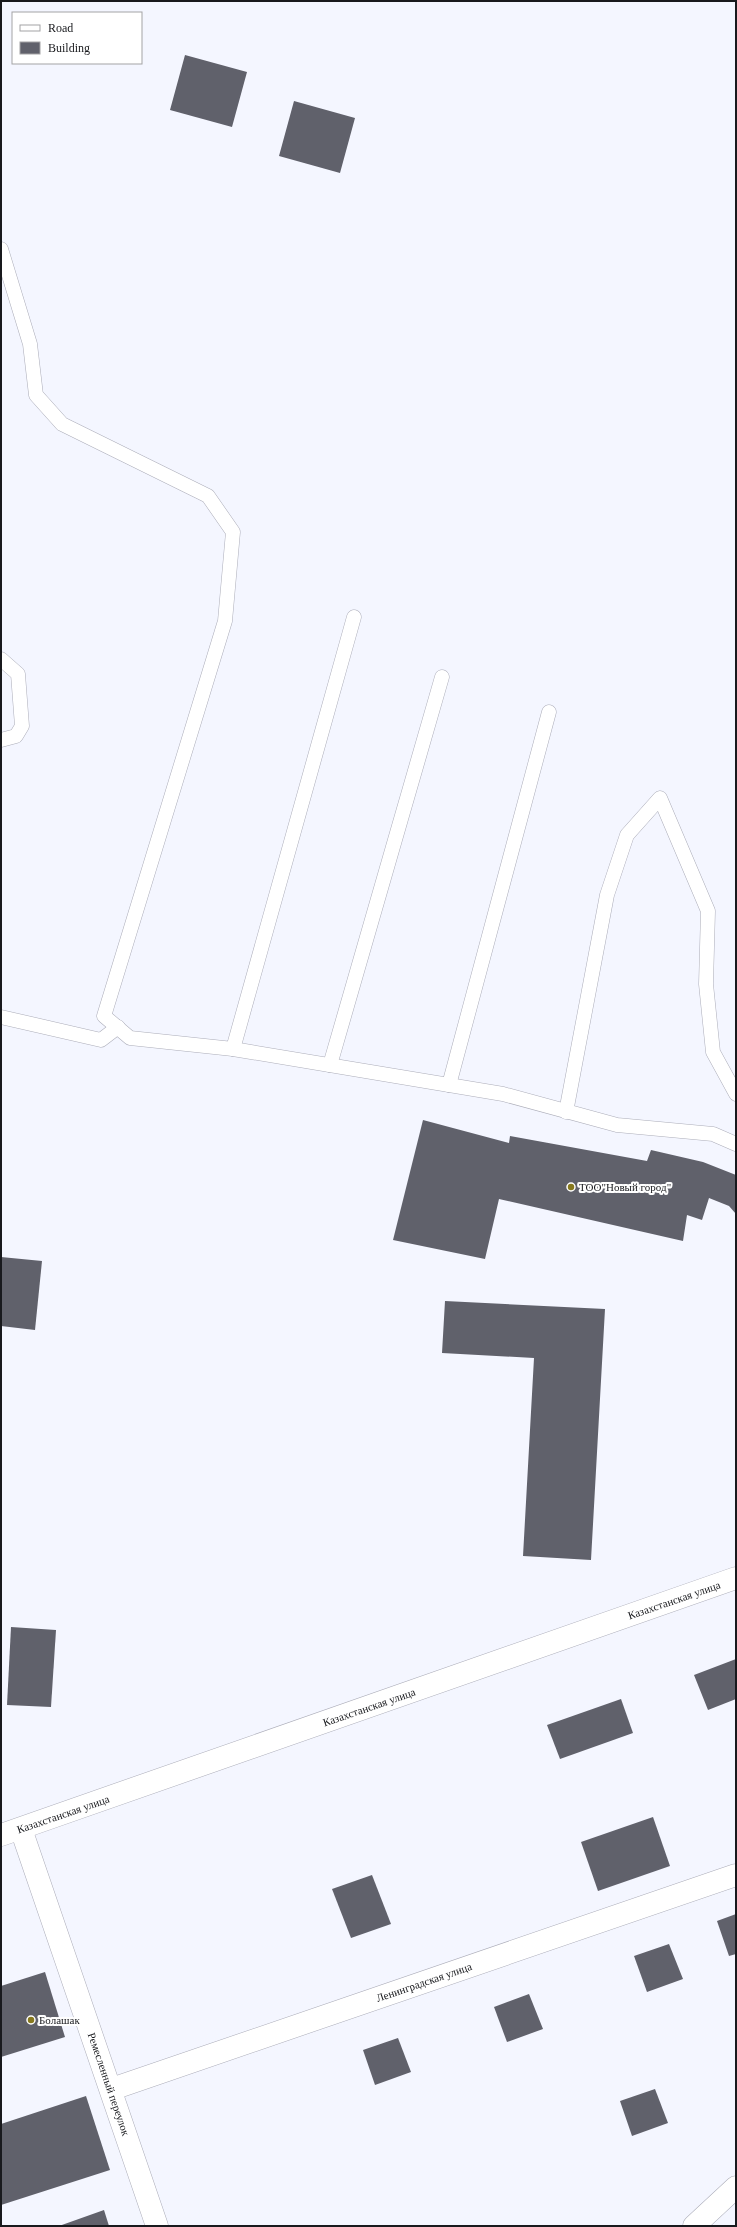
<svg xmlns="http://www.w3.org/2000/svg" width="737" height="2227" font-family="'Times New Roman',serif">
<rect width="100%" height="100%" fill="#f4f6ff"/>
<g fill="#60616b">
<polygon points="185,55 247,72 232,127 170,110"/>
<polygon points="294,101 355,118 340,173 279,156"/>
<polygon points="423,1120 509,1143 510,1136 647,1161 651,1150 703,1162 736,1175 736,1214 729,1206 709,1198 702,1220 687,1215 683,1241 499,1199 485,1259 393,1240"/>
<polygon points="1,1257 42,1261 35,1330 1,1326"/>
<polygon points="445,1301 605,1309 591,1560 523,1556 534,1358 442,1353"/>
<polygon points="11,1627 56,1630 51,1707 7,1705"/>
<polygon points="736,1659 736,1699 708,1710 694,1675"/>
<polygon points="621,1699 633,1733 560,1759 547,1725"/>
<polygon points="653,1817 670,1866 598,1891 581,1842"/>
<polygon points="372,1875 391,1924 351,1938 332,1889"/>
<polygon points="736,1914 736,1954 729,1956 717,1921"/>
<polygon points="669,1944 683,1979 647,1992 634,1956"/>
<polygon points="45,1972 65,2037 1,2057 1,1986"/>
<polygon points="529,1994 543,2029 507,2042 494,2007"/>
<polygon points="398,2038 411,2072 375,2085 363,2050"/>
<polygon points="655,2089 668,2123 632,2136 620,2101"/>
<polygon points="86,2096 110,2170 1,2205 1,2124"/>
<polygon points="104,2210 109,2226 59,2226"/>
</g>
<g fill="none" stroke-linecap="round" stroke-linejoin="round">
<g stroke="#acadb9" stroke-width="15">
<g id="service">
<polyline points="1,249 30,344 36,395 62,424 208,496 233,532 225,621 104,1016 130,1038 233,1049 354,617"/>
<polyline points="1,659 18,674 22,726 16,736 1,740"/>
<polyline points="1,1017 101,1040 118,1027"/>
<polyline points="233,1049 503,1094 617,1125 713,1134 736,1144"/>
<polyline points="330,1065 442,677"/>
<polyline points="449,1085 549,712"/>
<polyline points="566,1112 607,895 627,835 660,798 708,911 706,984 713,1052 736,1094"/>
</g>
</g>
<g stroke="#acadb9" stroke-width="23">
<g id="minor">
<polyline points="21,1829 157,2226"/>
<polyline points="112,2089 736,1875"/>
<polyline points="694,2226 736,2187"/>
</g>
</g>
<g stroke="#acadb9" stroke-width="23">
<polyline id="secondary" points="1,1835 736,1578"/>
</g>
<use href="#service" stroke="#fff" stroke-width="14"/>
<use href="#minor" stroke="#fff" stroke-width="22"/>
<use href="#secondary" stroke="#fff" stroke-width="22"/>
</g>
<g fill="#87791e" stroke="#fff" stroke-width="1.5">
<circle cx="571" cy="1187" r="4"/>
<circle cx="31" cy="2020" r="4"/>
</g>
<g text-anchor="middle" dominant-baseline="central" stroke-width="4" stroke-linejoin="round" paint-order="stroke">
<g font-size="11" fill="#18191d" stroke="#fff" text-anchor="start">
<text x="579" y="1187">ТОО"Новый город"</text>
<text x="39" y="2020">Болашак</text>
</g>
<g font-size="11" fill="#18191d" stroke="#fff">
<text transform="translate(674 1600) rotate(-19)">Казахстанская улица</text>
<text transform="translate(369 1707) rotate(-19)">Казахстанская улица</text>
<text transform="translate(63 1814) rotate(-19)">Казахстанская улица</text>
<text transform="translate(424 1982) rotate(-19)">Ленинградская улица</text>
<text transform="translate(109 2084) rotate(71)">Ремесленный переулок</text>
</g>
</g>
<rect width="737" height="2227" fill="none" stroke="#18191d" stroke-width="4"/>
<rect x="12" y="12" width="130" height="52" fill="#ffffff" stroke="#a3a3a5"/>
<rect x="20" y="25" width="20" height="6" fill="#ffffff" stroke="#a3a3a5"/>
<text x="48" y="32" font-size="12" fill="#18191d">Road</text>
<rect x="20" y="42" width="20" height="12" fill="#60616b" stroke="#a3a3a5"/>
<text x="48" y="52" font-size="12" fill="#18191d">Building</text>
</svg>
